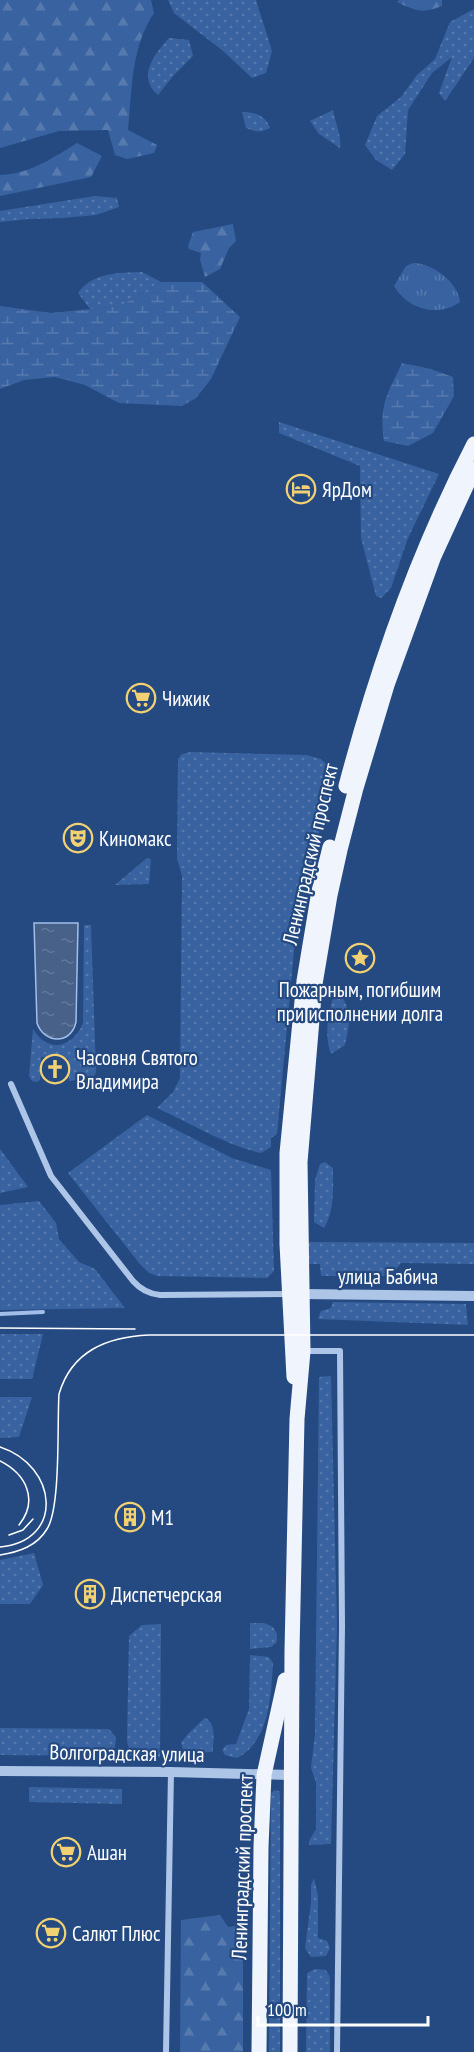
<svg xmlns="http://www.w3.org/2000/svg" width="474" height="2052" font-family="'PT Sans Narrow',sans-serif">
<defs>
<pattern id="grass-dots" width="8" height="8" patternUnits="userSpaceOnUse" patternTransform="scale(1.5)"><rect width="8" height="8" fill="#3963a0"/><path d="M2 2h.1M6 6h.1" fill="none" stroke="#577aae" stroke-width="1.8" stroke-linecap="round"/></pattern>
<pattern id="forest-firs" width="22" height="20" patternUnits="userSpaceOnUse" patternTransform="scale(1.5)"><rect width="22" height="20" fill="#3963a0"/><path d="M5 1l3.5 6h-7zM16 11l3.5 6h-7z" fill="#577aae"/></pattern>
<pattern id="wetland-marsh" width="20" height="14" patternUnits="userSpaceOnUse" patternTransform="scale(1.5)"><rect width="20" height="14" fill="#3963a0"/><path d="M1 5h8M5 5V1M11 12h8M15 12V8" fill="none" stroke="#577aae"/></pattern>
<pattern id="park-tufts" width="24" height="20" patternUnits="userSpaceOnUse" patternTransform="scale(1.5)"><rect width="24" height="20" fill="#3963a0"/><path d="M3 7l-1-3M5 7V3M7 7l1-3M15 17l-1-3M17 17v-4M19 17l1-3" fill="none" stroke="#577aae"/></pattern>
<pattern id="water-ripples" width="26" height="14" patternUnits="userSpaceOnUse" patternTransform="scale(1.5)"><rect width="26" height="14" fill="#476189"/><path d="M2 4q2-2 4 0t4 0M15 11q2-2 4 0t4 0" fill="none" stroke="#63799b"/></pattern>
</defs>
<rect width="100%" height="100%" fill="#254a82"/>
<g fill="url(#grass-dots)">
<polygon points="168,0 256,0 272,51 266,73 252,78 223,51 174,13"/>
<polygon points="474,9 474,58 445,101 439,93 452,57 432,73 408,110 405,154 392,170 376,160 365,145 377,116 401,97 417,75 435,59 450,22"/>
<path d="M169 38 189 40 193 56 173 76 158 95C136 76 155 54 169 38Z"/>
<path d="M333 110C335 123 342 136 340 148L319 134 310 121Z"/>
<path d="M242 112C255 112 265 115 270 128 260 133 256 132 246 128Z"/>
<polygon points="95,196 117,198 119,207 96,215 62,218 28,219 0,222 0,211"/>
<path d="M142 272 161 282 120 306 90 309 78 293C93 272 118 273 142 272Z"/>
<polygon points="279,422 439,474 408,538 391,588 381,598 376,596 361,538 360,466 279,433"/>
<path d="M190 752 306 755 321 759 330 768 331 780 295 940 277 1134 271 1138V1147L261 1153C224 1145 191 1123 157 1108L173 1092 180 1078 182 876 177 858 178 759 182 754Z"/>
<polygon points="147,858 151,859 149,884 115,885"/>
<path d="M84 925H91L96 1073 93 1077H80L77 1080 69 1081 68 1058 41 1057 40 1080 37 1082 32 1081 29 1076 33 1029C48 1054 73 1048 83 1023Z"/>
<path d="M334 995H341C353 1014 349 1025 345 1045L331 1054C324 1037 328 1013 334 995Z"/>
<polygon points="147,1115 232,1158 271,1170 274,1271 267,1278 158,1276 149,1273 139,1263 68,1173"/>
<polygon points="0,1149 28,1187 0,1193"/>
<path d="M325 1162 333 1168C333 1188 335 1210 324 1228L314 1222 315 1180 320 1164Z"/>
<polygon points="39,1201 56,1223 59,1239 79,1262 95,1269 125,1308 0,1310 0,1205"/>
<polygon points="304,1242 474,1243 474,1264 401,1263 390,1276 321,1276 320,1264 305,1264"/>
<polygon points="333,1302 466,1304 468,1325 318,1319 321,1311 331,1308"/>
<polygon points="0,1334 43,1334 32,1379 0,1379"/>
<polygon points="331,1376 337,1626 331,1844 309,1845 309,1841 316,1829 316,1782 311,1768 315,1734 319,1377"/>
<polygon points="0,1397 32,1397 19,1437 0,1438"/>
<polygon points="34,1553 43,1585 30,1604 0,1604 0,1560"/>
<polygon points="250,1623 264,1623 273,1627 277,1634 277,1642 271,1647 250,1649"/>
<polygon points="161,1624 160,1757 131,1758 127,1741 129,1636 142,1625"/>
<path d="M250 1655 269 1657 273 1663C271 1695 270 1741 237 1758L225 1755 222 1750 226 1745 236 1744 249 1709Z"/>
<path d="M205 1718C217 1723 213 1741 213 1752L184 1753 181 1743C185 1736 198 1724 205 1718Z"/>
<polygon points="0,1728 109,1729 116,1737 114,1756 0,1755"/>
<polygon points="29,1787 122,1789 122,1804 29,1802"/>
<polygon points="275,1790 279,1791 280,1795 280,2052 269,2052 271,1793"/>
<polygon points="314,1878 318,1896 318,1938 327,1941 330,1948 326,1956 311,1957 305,1948 311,1903 311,1885"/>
<polygon points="315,1969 326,1970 330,1977 330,2052 306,2052 307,1973"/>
</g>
<g fill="url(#forest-firs)">
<path d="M0 0H151L154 13C131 47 132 90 128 130L157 145 154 153 127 159 115 155 108 130 59 131 0 148Z"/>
<path d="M399 0H442V6C422 14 416 11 397 2Z"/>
<path d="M77 143 102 156 91 177 0 196V175C29 174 53 158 77 143Z"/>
<polygon points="233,224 236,241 229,248 220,269 205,277 200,260 201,253 189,249 188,246 193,232"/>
<polygon points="220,1915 228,1927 243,1925 243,2052 180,2052 181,1920"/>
</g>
<g fill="url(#wetland-marsh)">
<polygon points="161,282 202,282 240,317 211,379 196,398 182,406 119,403 85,385 55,377 24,380 0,389 0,306 51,313 120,306"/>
<path d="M402 363 431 369 453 377 454 396 433 433 408 446 384 441C379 404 387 395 402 363Z"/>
</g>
<path fill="url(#park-tufts)" d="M413 263C432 263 458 282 460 302 438 318 407 309 394 286L406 266Z"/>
<path fill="url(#water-ripples)" stroke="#a1bfe8" stroke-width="1.5" d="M34 923H78L76 1022C71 1045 44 1044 37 1023Z"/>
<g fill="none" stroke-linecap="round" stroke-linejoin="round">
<polyline stroke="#a1bfe8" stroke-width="4" points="0,1314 43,1312"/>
<g stroke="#adc5e7" stroke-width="6">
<path d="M11 1084 51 1176 133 1281C141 1290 149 1294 160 1295L290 1294"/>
<polyline points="304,1351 340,1351 342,1626 337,2052"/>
<polyline points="166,2052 171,1772"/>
</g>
<g stroke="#adc5e7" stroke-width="10">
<polyline points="301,1294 474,1296"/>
<polyline points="0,1771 171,1772 290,1775"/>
</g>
<g stroke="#eff4fd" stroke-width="15">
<path d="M346 786C377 668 418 552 474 444"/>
<polyline points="294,1377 287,1244 287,1153 304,981 319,891 330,847"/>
<polyline points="259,2052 261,1847 264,1775 285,1680"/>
<polyline points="290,2052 292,1651 297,1419 303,1351 300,1162 315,984 330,895 340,850 356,788 387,685 434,556 474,469"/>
</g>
<g stroke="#fff" stroke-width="1.5">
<polyline points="0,1328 135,1329"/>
<path d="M0 1447C58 1466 65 1541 0 1547"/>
<path d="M0 1461C26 1474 39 1500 19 1525"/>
<polyline points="9,1535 23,1530 33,1519"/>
<path d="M0 1555C19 1552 37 1546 47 1529 61 1507 57 1423 59 1394 72 1350 108 1337 149 1335H474"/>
</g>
</g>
<defs>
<g id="hotel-ring" transform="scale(1.5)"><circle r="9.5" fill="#254a82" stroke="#f1d171" stroke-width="1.5"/><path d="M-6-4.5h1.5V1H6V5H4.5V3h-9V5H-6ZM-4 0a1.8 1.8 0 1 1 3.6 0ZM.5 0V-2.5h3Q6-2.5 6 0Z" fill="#f1d171"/></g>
<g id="supermarket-ring" transform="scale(1.5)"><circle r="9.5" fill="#254a82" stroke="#f1d171" stroke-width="1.5"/><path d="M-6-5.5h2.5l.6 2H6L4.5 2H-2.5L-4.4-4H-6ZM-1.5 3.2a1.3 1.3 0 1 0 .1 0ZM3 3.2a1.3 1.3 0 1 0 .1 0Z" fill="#f1d171"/></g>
<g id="theatre-ring" transform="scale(1.5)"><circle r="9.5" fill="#254a82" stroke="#f1d171" stroke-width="1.5"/><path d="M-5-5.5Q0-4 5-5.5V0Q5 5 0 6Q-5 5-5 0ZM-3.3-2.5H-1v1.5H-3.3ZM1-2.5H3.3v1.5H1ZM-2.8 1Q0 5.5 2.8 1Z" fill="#f1d171"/></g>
<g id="sight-ring" transform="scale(1.5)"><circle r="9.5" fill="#254a82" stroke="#f1d171" stroke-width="1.5"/><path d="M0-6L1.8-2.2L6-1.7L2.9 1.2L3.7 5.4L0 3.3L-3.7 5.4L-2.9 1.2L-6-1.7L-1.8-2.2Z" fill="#f1d171"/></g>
<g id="church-ring" transform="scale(1.5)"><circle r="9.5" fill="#254a82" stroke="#f1d171" stroke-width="1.5"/><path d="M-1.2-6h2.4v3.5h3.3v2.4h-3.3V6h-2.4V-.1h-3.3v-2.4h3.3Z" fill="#f1d171"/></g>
<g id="building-ring" transform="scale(1.5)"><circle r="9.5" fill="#254a82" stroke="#f1d171" stroke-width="1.5"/><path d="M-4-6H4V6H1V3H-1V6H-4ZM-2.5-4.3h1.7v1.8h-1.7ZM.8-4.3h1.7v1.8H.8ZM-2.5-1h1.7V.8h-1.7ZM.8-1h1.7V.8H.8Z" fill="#f1d171"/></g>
</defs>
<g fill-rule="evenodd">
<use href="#hotel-ring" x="301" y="489"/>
<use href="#supermarket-ring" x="141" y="698"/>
<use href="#theatre-ring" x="78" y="838"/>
<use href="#sight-ring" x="360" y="958"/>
<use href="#church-ring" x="55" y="1069"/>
<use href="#building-ring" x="130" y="1517"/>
<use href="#building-ring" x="90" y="1594"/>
<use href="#supermarket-ring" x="66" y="1852"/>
<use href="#supermarket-ring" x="51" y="1933"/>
</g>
<g text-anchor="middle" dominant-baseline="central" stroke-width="4.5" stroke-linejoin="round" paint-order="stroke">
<g font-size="21" fill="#fff" stroke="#254a82" text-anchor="start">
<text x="322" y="489">ЯрДом</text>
<text x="162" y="698">Чижик</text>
<text x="99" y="838">Киномакс</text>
<text x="360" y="989" text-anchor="middle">Пожарным, погибшим<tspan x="360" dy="24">при исполнении долга</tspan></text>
<text x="76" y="1057">Часовня Святого<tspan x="76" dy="24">Владимира</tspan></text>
<text x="151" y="1517">М1</text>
<text x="111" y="1594">Диспетчерская</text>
<text x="87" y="1852">Ашан</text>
<text x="72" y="1933">Салют Плюс</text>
</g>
<g font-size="21" fill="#fff" stroke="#254a82">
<text transform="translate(310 854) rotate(-77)">Ленинградский проспект</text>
<text x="388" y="1276">улица Бабича</text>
<text transform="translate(127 1753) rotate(1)">Волгоградская улица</text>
<text transform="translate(242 1867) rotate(-88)">Ленинградский проспект</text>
</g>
</g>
<path d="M258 2016v9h170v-9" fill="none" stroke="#ffffff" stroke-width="3"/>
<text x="267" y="2016" font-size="18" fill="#ffffff" stroke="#254a82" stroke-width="4.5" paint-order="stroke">100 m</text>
</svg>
